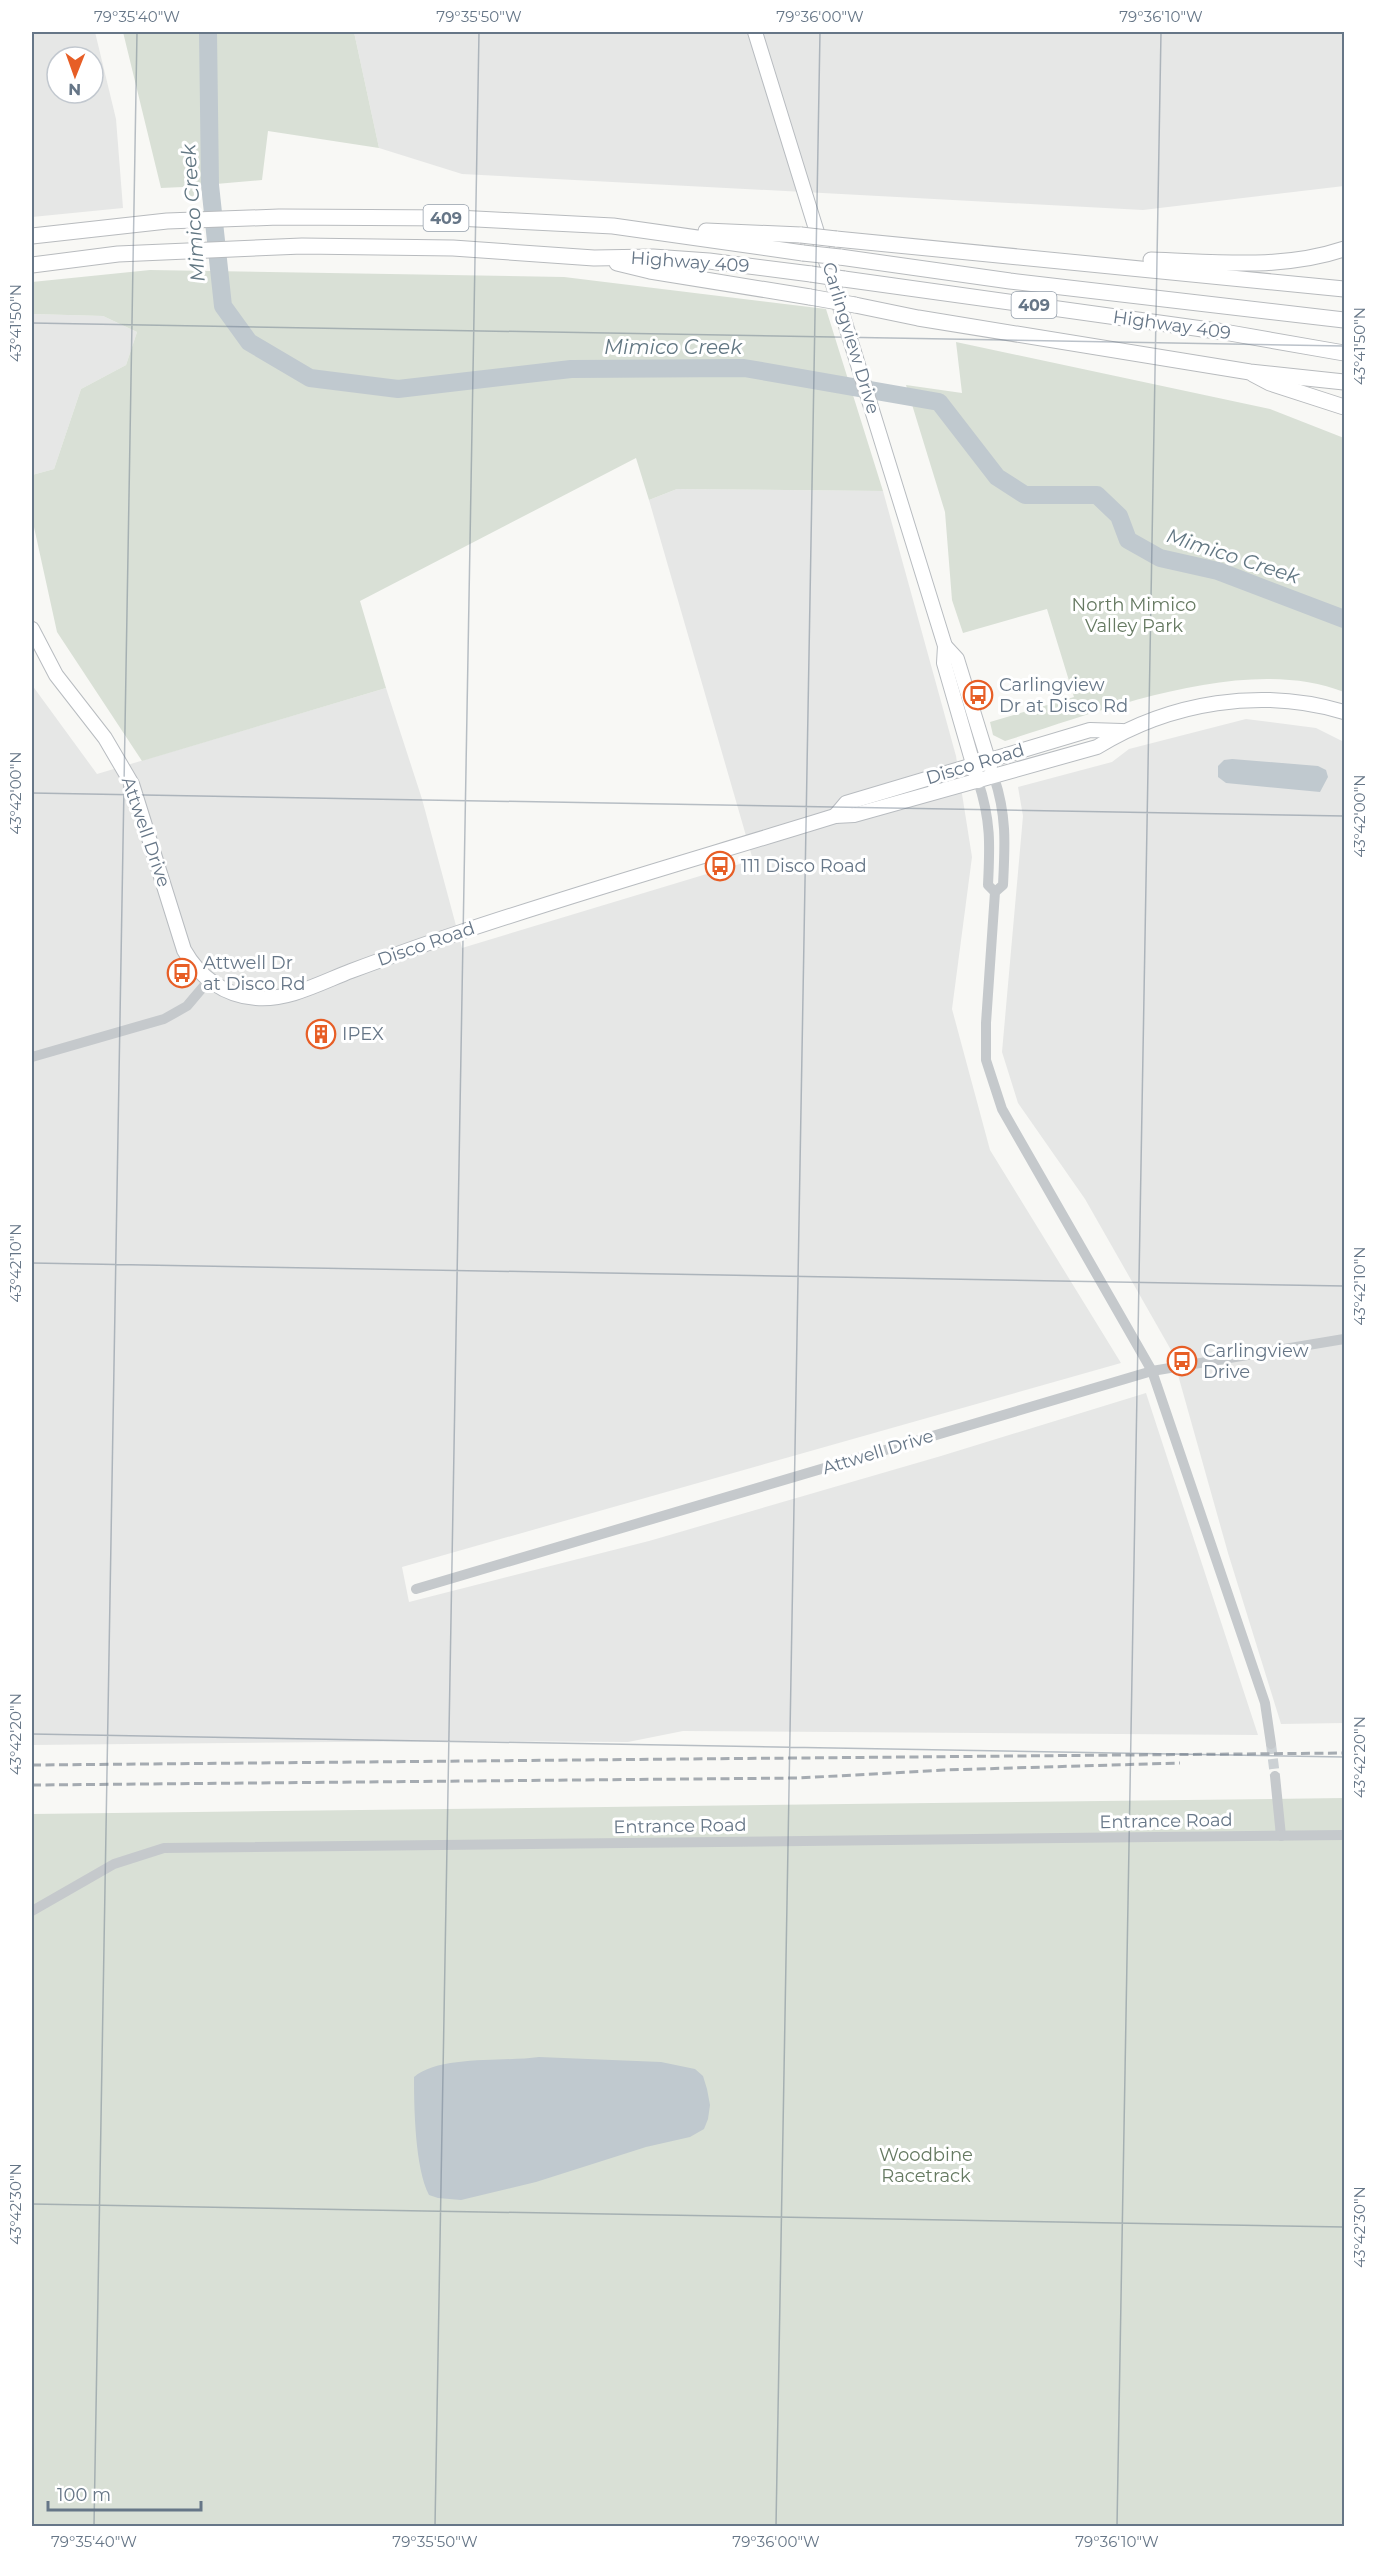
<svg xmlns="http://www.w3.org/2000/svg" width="1376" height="2558" font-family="Montserrat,sans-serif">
<rect width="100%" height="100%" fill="#f8f8f5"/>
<g fill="#e6e7e6" fill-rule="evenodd">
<path d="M32 32H95L116 119 123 208 32 217ZM57 57H93V93H57Z"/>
<polygon points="354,32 1344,32 1344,186 1143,210 462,174 379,148"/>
<polygon points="32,314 103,316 137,332 126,365 81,389 54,469 32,475"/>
<polygon points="677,489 883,491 956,756 972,857 952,1009 990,1150 1121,1363 402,1567 409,1602 649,1541 941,1456 1146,1393 1258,1735 683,1731 628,1742 446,1741 32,1745 32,685 97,774 386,688 422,799 462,948 753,860 649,500"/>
<polygon points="1246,719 1316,728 1344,742 1344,1723 1281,1724 1228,1553 1171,1350 1085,1199 1018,1103 1002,1052 1023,816 1018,787 1112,762 1129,749"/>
</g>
<g fill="#d9e0d6">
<polygon points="123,32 354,32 379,148 268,131 262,180 193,186 194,195 191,199 186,197 183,187 161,188"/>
<polygon points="150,270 564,277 826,309 883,491 677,489 649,500 636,458 360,601 386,688 142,761 57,632 32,518 32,475 54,469 81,389 126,365 137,332 103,316 32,314 32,282"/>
<path d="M956 342 1270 409 1344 438V616L1337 619 1344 623V692C1245 653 1102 711 1005 741L993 735 990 722 1074 697 1047 609 963 633 952 600 945 512 906 385 962 393Z"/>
<polygon points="1344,1798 1344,2526 32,2526 32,1814"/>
</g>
<g fill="#c0c9cf">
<polygon points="1232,759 1318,766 1326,770 1328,777 1320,792 1226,783 1218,777 1218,766 1224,760"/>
<path d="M539 2057 661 2062 695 2069 703 2076 707 2089 710 2105 708 2119 704 2129 690 2137 646 2147 536 2182 461 2200 438 2198 429 2195C415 2168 414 2108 414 2077 440 2055 506 2062 539 2057Z"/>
</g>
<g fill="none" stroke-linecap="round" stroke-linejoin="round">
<polyline stroke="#c0c9cf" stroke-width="18" points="208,32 210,185 223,306 249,342 310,378 398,389 571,369 744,368 939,402 997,477 1025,495 1097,495 1119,516 1128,540 1160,558 1218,571 1344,619"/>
<polyline stroke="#ccd1d4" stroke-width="10" stroke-dasharray="10 5" stroke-linecap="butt" points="1271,1744 1275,1776"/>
<g stroke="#b8bcc0" stroke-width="16">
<g id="major">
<polyline points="755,32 945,646 944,663 978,781"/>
<path d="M32 629 56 675 105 738 132 784 184 950C199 977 225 996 256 998 288 1001 322 982 351 971 386 958 422 945 458 933 583 891 709 855 835 816L854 815 1097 747C1170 702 1261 687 1344 712"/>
<polyline points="945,646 957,659 990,766"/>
<polyline points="835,816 846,803 1090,730 1122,731"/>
</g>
</g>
<g stroke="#b8bbbe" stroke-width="17">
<g id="highway">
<polyline points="706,231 801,235"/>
<polyline points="32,236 167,221 279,217 457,218 613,226 803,253"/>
<polyline points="836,239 1344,289"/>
<polyline points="840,257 1010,281 1344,320"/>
<path d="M1151 260C1217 262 1281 270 1344 249"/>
<polyline points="617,263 650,271 810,297"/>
<polyline points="32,265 118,254 302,246 453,248 594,258 653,257 709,261 811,274"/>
<polyline points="844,279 1224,332 1344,353"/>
<polyline points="855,305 918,318 1250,372 1344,382"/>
<polyline points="1253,374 1270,383 1344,407"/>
</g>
</g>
<g stroke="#c5c9cc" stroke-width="10">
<path d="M994 777C1007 816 1005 845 1003 885L995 892 986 1023V1060L1002 1109 1152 1371 1265 1703 1271 1744"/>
<path d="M978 781C991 820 990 845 988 885L995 892"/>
<polyline points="32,1057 164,1019 187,1006 209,980"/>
<polyline points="416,1589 1152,1371 1344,1339"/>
<polyline points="1275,1776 1281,1836"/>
<polyline points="32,1911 114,1864 164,1848 1344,1835"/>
</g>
<use href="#major" stroke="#fff" stroke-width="14"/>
<use href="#highway" stroke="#fff" stroke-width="15"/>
<g stroke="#a5abb1" stroke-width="3" stroke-dasharray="9 4.5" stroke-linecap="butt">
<polyline points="32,1765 1344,1753"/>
<polyline points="32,1785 799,1778 944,1770 1180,1763"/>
</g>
<g stroke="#b8bbbe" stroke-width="17" stroke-linecap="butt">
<g id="highway-bridge">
<polyline points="801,235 836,239"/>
<polyline points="803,253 840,257"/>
<polyline points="811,274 844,279"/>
<polyline points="810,297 855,305"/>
</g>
</g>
<use href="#highway-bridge" stroke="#fff" stroke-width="15"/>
</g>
<path fill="none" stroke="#667687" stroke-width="1.5" stroke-opacity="0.45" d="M32 323 1344 346M32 793 1344 816M32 1263 1344 1286M32 1734 1344 1757M32 2204 1344 2227M94 2526 137 32M435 2526 479 32M776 2526 820 32M1117 2526 1161 32"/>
<defs>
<g id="bus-ring" transform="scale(1.5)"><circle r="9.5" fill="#fff" stroke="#e75e26" stroke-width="1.5"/><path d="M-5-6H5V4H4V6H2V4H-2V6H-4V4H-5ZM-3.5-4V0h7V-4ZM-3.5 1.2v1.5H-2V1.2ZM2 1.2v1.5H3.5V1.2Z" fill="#e75e26"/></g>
<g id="building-ring" transform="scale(1.5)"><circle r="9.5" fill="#fff" stroke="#e75e26" stroke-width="1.5"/><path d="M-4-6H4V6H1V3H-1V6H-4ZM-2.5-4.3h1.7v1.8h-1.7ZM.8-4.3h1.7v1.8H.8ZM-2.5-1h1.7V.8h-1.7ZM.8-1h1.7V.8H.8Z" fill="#e75e26"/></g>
</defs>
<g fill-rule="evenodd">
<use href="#bus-ring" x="978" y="695"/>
<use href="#bus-ring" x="720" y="866"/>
<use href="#bus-ring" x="182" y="973"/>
<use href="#building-ring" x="321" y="1034"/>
<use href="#bus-ring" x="1182" y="1361"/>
</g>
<g text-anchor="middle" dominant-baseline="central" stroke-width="6" stroke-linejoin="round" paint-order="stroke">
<g fill="#fff" stroke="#949fab" stroke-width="1.5">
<rect x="423.5" y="205" width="45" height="26" rx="4.5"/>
<rect x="1011.5" y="292" width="45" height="26" rx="4.5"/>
</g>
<g font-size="16" font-weight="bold" fill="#667687">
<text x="446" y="218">409</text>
<text x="1034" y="305">409</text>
</g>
<g font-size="18" fill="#667687" stroke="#fff">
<text transform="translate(690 262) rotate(4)">Highway 409</text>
<text transform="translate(1172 325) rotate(8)">Highway 409</text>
<text transform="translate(851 338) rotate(73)">Carlingview Drive</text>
<text transform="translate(975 764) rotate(-17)">Disco Road</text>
<text transform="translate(146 832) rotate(71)">Attwell Drive</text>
<text transform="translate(426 944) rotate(-19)">Disco Road</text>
<text transform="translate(878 1452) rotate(-17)">Attwell Drive</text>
<text transform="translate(1166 1821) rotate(-1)">Entrance Road</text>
<text transform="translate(680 1826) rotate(-1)">Entrance Road</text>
</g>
<g font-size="18" fill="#657961" stroke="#fff">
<text x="1134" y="605">North Mimico<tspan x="1134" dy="21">Valley Park</tspan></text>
<text x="926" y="2155">Woodbine<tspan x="926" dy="21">Racetrack</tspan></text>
</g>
<g font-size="18" fill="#667687" stroke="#fff" text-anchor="start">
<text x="999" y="685">Carlingview<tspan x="999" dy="21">Dr at Disco Rd</tspan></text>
<text x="741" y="866">111 Disco Road</text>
<text x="203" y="963">Attwell Dr<tspan x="203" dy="21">at Disco Rd</tspan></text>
<text x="342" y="1034">IPEX</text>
<text x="1203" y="1351">Carlingview<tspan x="1203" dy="21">Drive</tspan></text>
</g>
<g font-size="20" font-style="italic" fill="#627783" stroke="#fff">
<text transform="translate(193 213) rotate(-94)">Mimico Creek</text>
<text x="673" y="347">Mimico Creek</text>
<text transform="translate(1233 556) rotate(18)">Mimico Creek</text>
</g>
</g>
<rect width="1376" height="2558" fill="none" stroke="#ffffff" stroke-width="66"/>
<g transform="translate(75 75) rotate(181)"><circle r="28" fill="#ffffff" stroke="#c2c8cf" stroke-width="1.5"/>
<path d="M0-4.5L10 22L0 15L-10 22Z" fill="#e75e26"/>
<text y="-9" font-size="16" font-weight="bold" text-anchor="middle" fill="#667687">N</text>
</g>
<path d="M48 2501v9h153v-9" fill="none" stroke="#667687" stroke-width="3"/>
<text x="57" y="2501" font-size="18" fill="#667687" stroke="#ffffff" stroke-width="4.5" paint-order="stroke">100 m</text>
<rect x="33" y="33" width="1310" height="2492" fill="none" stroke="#667687" stroke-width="2"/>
<g font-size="15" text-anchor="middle" fill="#667687">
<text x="137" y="22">79°35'40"W</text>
<text x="479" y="22">79°35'50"W</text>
<text x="820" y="22">79°36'00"W</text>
<text x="1161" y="22">79°36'10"W</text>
<text transform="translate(16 323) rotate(-90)" y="5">43°41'50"N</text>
<text transform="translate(1360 346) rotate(-90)" y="5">43°41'50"N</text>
<text transform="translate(16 793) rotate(-90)" y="5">43°42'00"N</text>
<text transform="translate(1360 816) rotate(-90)" y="5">43°42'00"N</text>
<text transform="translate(16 1263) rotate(-90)" y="5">43°42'10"N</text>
<text transform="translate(1360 1286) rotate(-90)" y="5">43°42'10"N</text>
<text transform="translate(16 1734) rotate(-90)" y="5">43°42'20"N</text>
<text transform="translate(1360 1757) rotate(-90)" y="5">43°42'20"N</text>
<text transform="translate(16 2204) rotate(-90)" y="5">43°42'30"N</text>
<text transform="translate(1360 2227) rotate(-90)" y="5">43°42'30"N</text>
<text x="94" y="2547">79°35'40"W</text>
<text x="435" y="2547">79°35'50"W</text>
<text x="776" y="2547">79°36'00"W</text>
<text x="1117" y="2547">79°36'10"W</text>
</g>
</svg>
